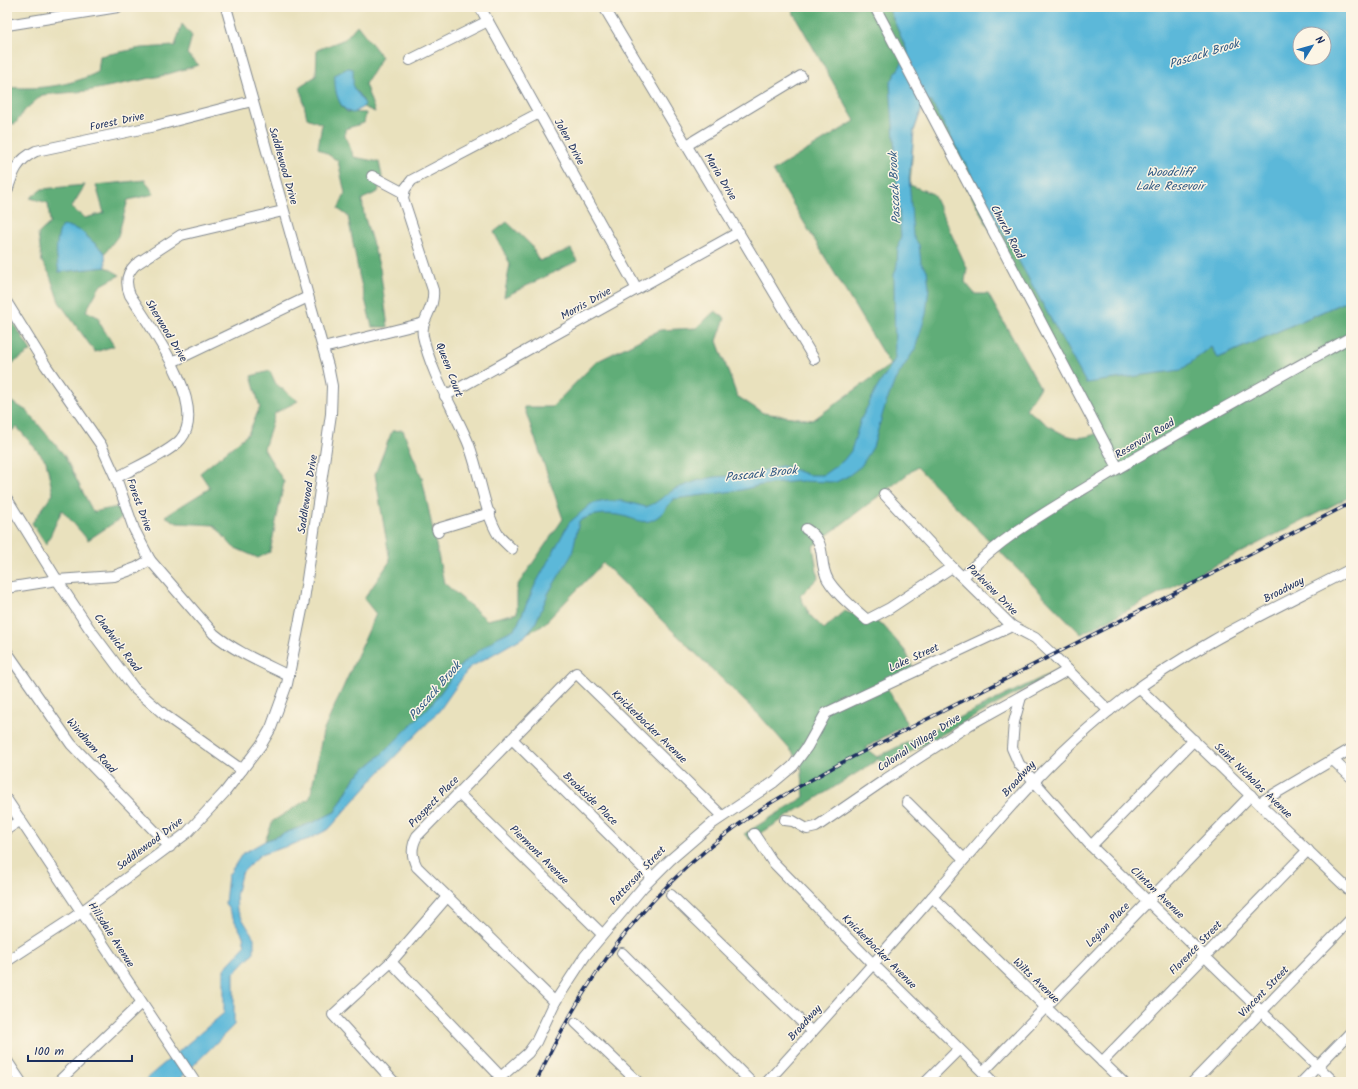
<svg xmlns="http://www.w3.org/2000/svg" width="1358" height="1089" font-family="Kalam,sans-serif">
<rect width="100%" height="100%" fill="#fcf5e5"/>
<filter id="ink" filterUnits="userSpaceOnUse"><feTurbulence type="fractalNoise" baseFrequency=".025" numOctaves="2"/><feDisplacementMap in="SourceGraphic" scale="8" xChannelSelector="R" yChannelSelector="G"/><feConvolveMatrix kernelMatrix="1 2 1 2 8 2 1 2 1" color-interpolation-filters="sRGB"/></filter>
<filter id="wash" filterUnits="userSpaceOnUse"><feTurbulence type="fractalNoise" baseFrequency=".012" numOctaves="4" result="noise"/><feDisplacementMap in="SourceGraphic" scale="16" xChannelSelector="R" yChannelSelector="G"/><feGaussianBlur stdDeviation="0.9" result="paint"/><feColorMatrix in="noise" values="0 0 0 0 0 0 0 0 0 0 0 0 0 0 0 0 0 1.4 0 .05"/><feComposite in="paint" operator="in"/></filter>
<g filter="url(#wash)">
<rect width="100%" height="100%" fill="#e9e1bd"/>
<g fill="#60ad78" stroke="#3e6e6b" fill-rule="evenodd">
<path d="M790 7H888L925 89 1181 370 1211 347 1218 358 1351 299V496L1081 634 917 467 813 546 818 578 800 596 809 614 824 629 844 611 882 624 906 652 914 670 884 682 907 724 865 748 877 757 1066 666 883 767 879 759 750 840 744 834 804 797 801 762 761 717 603 563 542 626 463 663 431 705 381 755 355 777 335 812 314 822 265 841 273 821 310 798 323 732 376 614 364 599 390 561 375 474 392 431 403 430 422 478 444 583 487 620 517 613V586L563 519 524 407H552L596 362 660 330 696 328 715 311 725 318 717 341 737 396 763 413 813 420 890 365 773 171 855 121ZM923 106 1099 432C1070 448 1049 425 1026 409L1040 387 988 294H975L965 282 967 268 933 194 910 185 914 131Z"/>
<path d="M182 24 192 36 187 54 199 65 161 76 87 91 42 95 25 110 15 124 7 123V87C37 90 71 86 98 72L100 56 141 48 175 46Z"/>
<polygon points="357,25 382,57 365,84 375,112 363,107 363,100 353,87 336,92 342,107 347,112 366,113 364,123 345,129 345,136 354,157 379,162 382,176 378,192 362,199 364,215 380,268 388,327 372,327 359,275 348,216 338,209 345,193 338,161 318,148 322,124 307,118 300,86 316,76 317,50 345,39"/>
<polygon points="145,180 154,194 128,200 118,236 105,253 81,231 59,272 106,267 120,275 100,286 86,311 100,318 99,322 114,346 95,352 59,302 49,273 42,262 38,234 50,223 48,203 30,198 42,189 85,185 71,208 85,218 104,213 96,185"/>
<polygon points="507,222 531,245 539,261 571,249 577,261 504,297 510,264 494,232"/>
<polygon points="7,312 31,351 7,367"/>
<polygon points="270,371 276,384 298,401 275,413 264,449 284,482 270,552 258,558 233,547 214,525 177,523 165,516 210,488 200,473 248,434 260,407 251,376"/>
<polygon points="7,399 27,411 64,455 93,512 122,506 124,516 88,540 62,510 46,545 32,523 53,494 46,461 17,427 7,434"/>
</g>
<g fill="#5bb8d9" stroke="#3b749c" fill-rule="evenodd">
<path d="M888 7H1351V299L1218 358 1211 347 1181 370 1086 383 931 101 923 105 914 130 909 178 913 236 919 245 921 263 927 270 929 287 926 314 915 349 895 380 884 409 873 447 861 466 848 476 836 482 799 481 761 485 741 490 673 499C668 506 662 515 654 519 642 526 630 516 618 515 604 513 592 514 579 521L572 554 549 592 535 624 525 636 469 668 439 711 376 776 329 829 309 839 260 855 241 874 236 896 237 910 254 938V952L234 973V1025L177 1082H145L147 1078 224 1013V969L245 946 243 936 225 903 228 876 242 854 265 841 314 822 335 812 355 777 381 755 431 705 463 663 496 638 516 628 535 585 569 523 591 504 606 501H623L646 507 655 503 675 489 697 481 715 477 747 475 781 466 790 468 808 475H823L843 461 851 451 861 419 877 388 895 359 894 275C900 262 895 250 901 237L890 83 908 53ZM1300 34H1324V58H1300Z"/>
<path d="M348 68 353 69V87L365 104 363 107 353 113C338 110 334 89 335 75Z"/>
<path d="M68 226 81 231 105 253 106 267 59 272C56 256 55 242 61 227Z"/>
</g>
</g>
<g filter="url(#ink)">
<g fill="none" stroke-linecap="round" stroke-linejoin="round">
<g stroke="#82888e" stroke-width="12">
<g id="minor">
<polyline points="480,7 637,289"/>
<polyline points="604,7 814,359"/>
<polyline points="875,7 1118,468"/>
<polyline points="7,25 118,7"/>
<polyline points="410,60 488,21"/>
<polyline points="687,145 801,76"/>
<polyline points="372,176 404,193"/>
<path d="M7 191C13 172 17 160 36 151L155 126 252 101"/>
<path d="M7 303 46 366 101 445 116 478 134 529 150 560 214 634C236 652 263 663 289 676"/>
<polyline points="323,348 424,323"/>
<polyline points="172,362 308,297"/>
<polyline points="445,396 739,232"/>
<path d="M116 478C132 469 171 452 181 439 209 405 149 325 130 295 125 283 126 274 135 265L181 235 283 211"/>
<polyline points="884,494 952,567 1012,626 1035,638 1054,656 1109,711"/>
<polyline points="7,499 57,580 89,628 134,688 166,716 242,770"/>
<path d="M806 529C829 543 817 560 828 580 837 595 854 608 867 620L890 608 952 567"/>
<polyline points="438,532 437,529 490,513"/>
<path d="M512 549C508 545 503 541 499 536 484 513 479 467 467 440 452 406 431 373 423 336 420 320 435 310 433 290L403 198 405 189 412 180 539 113"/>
<path d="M963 577C1004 534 1055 507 1105 476 1186 428 1268 383 1351 337"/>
<polyline points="7,588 57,580 114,576 136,568 150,560"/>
<polyline points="7,652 71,744 170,847"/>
<polyline points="1139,688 1351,892"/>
<polyline points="1021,697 1014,722 1012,748 1019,764 1091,846 1334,1082"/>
<polyline points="512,739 652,877"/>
<polyline points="1333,760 1351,777"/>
<polyline points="459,794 602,934"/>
<polyline points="7,800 195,1082"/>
<polyline points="907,802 964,859"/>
<polyline points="1259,803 1351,749"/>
<polyline points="785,820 793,821 807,829 816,827 886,779 969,725 1068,670"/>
<polyline points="7,829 21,820"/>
<polyline points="754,834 772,861 873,964 993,1082"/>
<polyline points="1091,846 1194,740"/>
<polyline points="671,895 812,1032"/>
<polyline points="932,897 1123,1082"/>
<polyline points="622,953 751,1082"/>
<polyline points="7,961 73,918 187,833 225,792 261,745 271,728 287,684 304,600 331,414 332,386 328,366 226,7"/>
<polyline points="391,962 501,1077"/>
<path d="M555 1002 417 867C411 856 411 847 417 836L576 673 722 816"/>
<polyline points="576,1023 638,1082"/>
<polyline points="7,1061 21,1082"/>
<polyline points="1102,1062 1308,850"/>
<polyline points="983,1072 1251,795"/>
<polyline points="58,1082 141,1003"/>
<polyline points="394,1082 333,1015 391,962 447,897"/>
<polyline points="495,1082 528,1053 536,1042 555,1002 585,956 643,887 670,860 713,823 774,782 793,766 807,747 826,713 1012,626"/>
<path d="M767 1082C823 1020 878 959 933 896 993 826 1051 755 1125 698 1194 645 1274 609 1351 569"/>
<polyline points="926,1082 959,1049"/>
<polyline points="1193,1082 1351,919"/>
<polyline points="1302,1082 1351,1032"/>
</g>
</g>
<use href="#minor" stroke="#fff" stroke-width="10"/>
<g stroke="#1b2f5e" stroke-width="3.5">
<path id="rail" d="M536 1082C589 968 653 882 758 811 784 794 812 780 839 764L1351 503"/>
</g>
<use href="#rail" stroke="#fcf5e5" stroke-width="2" stroke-dasharray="6" stroke-linecap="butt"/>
</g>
</g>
<g text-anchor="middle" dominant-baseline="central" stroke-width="3" stroke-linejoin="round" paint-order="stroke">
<g font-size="11" fill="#1b2f5e" stroke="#fcf5e5">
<text transform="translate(117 122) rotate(-12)">Forest Drive</text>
<text transform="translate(569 142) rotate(61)">Jolen Drive</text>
<text transform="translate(283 166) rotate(74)">Saddlewood Drive</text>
<text transform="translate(720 177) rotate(59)">Maria Drive</text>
<text transform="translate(1007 232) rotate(62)">Church Road</text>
<text transform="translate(586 304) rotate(-29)">Morris Drive</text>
<text transform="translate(166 331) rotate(59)">Sherwood Drive</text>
<text transform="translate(449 370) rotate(69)">Queen Court</text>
<text transform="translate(1145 439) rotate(-31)">Reservoir Road</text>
<text transform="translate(308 494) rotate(-81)">Saddlewood Drive</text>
<text transform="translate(139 505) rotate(70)">Forest Drive</text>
<text transform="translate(992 590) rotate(45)">Parkview Drive</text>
<text transform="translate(1284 590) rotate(-27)">Broadway</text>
<text transform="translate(117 643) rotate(53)">Chadwick Road</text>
<text transform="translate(914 658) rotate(-24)">Lake Street</text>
<text transform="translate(649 727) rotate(44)">Knickerbocker Avenue</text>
<text transform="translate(919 743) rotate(-33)">Colonial Village Drive</text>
<text transform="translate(91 746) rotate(49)">Windham Road</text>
<text transform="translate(1019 779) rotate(-48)">Broadway</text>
<text transform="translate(1253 781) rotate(44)">Saint Nicholas Avenue</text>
<text transform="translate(590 799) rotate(44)">Brookside Place</text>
<text transform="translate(434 802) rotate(-46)">Prospect Place</text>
<text transform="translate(150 844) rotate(-37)">Saddlewood Drive</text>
<text transform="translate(539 855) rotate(45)">Piermont Avenue</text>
<text transform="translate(638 876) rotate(-47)">Patterson Street</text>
<text transform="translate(1157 893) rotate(44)">Clinton Avenue</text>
<text transform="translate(1108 925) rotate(-46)">Legion Place</text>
<text transform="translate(111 935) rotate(57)">Hillsdale Avenue</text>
<text transform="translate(1196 948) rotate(-46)">Florence Street</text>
<text transform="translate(879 952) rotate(45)">Knickerbocker Avenue</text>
<text transform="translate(1036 981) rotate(44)">Wilts Avenue</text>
<text transform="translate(1264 992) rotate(-46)">Vincent Street</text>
<text transform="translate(805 1023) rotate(-48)">Broadway</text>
</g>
<g font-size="12" font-style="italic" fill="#2e5883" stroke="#fcf5e5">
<text transform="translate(1204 54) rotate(-17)">Pascack Brook</text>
<text x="1170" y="172">Woodcliff<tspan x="1170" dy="14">Lake Resevoir</tspan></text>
<text transform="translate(895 188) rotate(-93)">Pascack Brook</text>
<text transform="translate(761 474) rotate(-6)">Pascack Brook</text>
<text transform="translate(435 691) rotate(-49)">Pascack Brook</text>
</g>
</g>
<rect width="1358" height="1089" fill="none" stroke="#fcf5e5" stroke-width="24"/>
<g transform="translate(1312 46) rotate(53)"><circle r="19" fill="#fcf5e5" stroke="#a2a6af"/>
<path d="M0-3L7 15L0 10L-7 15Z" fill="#1f6fb2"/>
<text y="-6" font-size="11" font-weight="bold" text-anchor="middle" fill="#1b2f5e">N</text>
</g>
<path d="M28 1055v6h104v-6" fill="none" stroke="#1b2f5e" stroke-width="2"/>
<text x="34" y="1055" font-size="12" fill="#1b2f5e" stroke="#fcf5e5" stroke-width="3" paint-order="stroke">100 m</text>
</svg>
